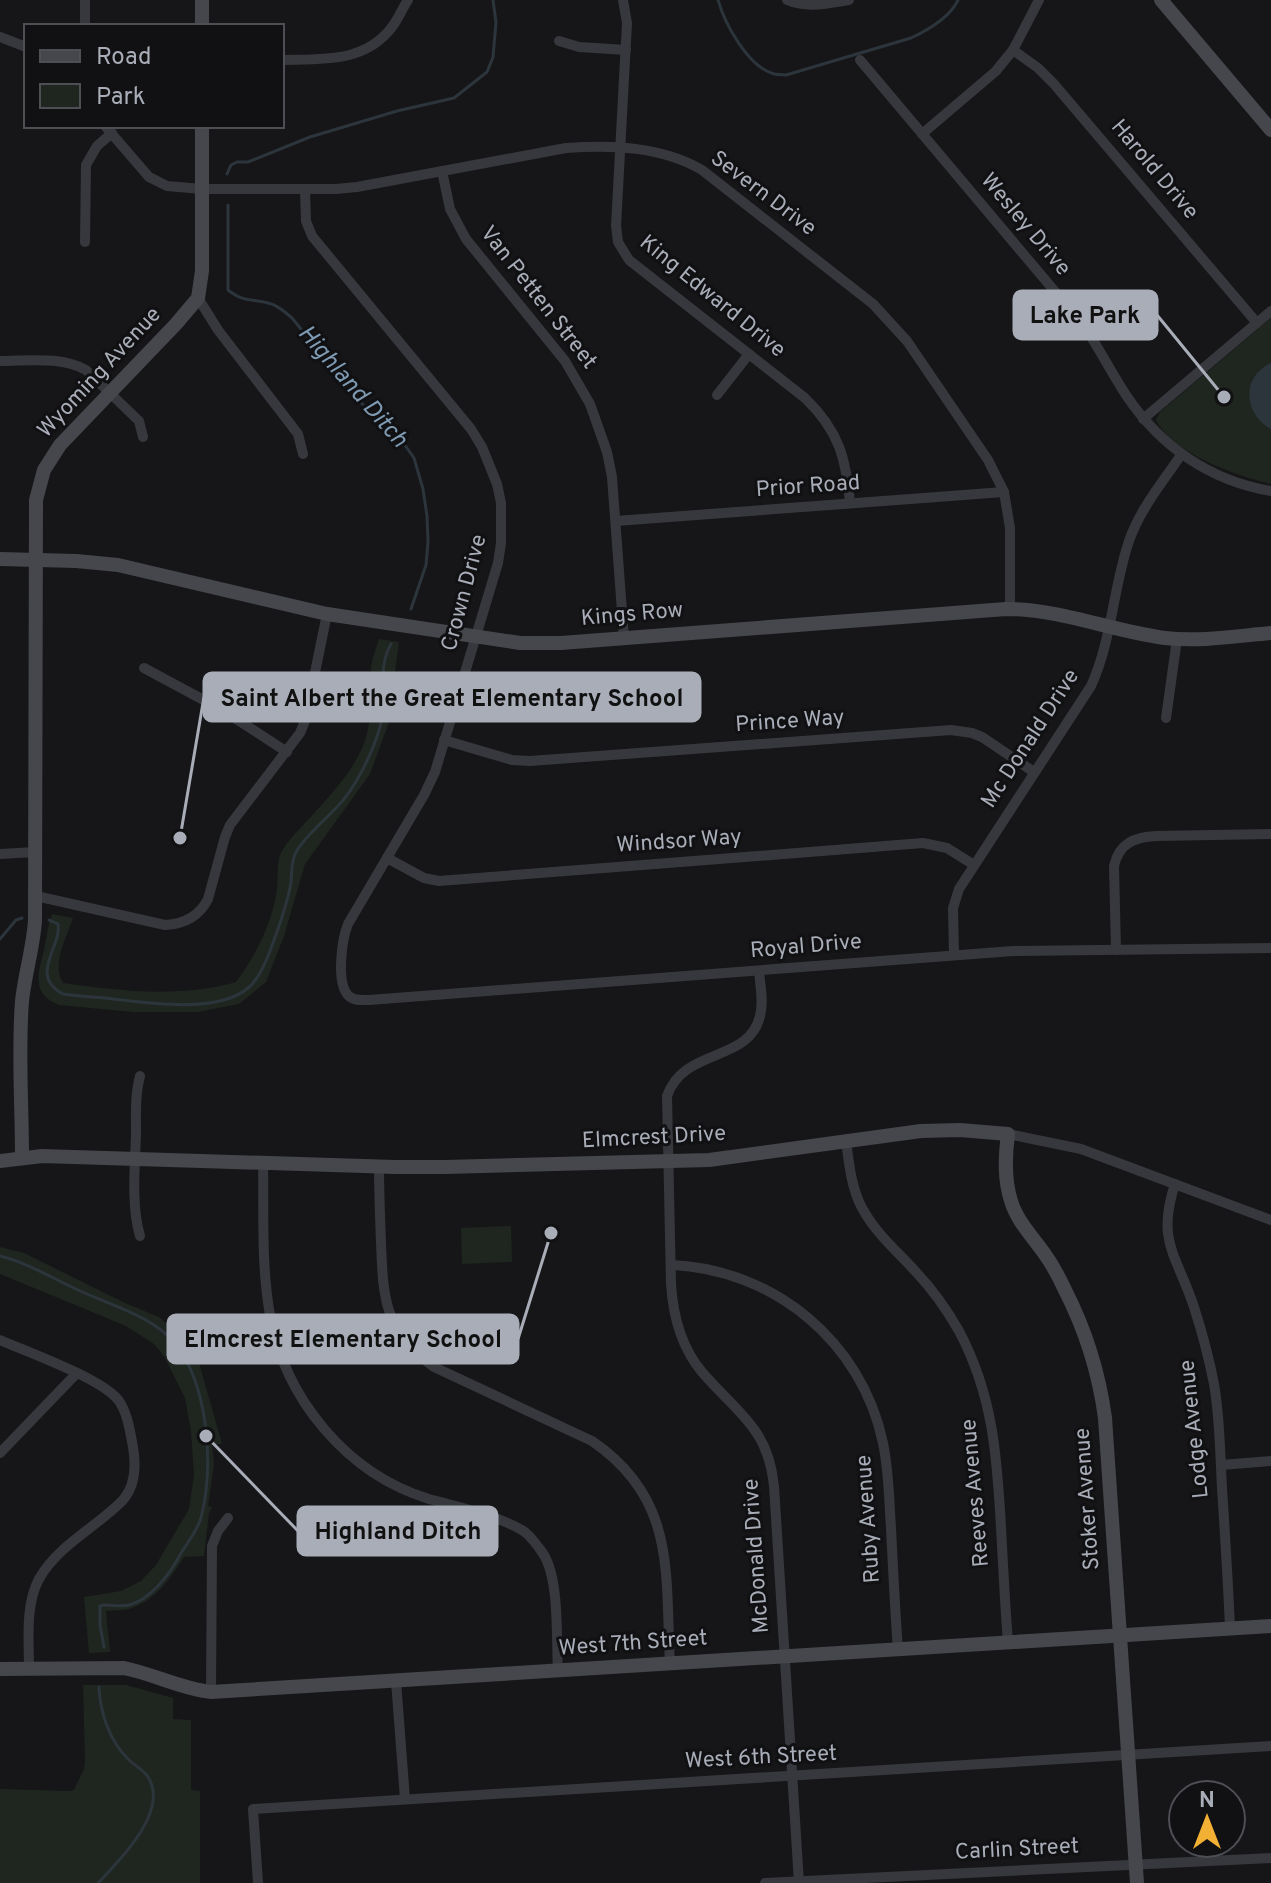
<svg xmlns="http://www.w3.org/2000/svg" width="1271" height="1883" font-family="Overpass,sans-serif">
<rect width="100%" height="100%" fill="#161618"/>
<g fill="#1e261f">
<path d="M1271 318V484C1237 476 1173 454 1156 420L1160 412Z"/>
<path d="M379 639 399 642 388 725 370 774 305 864 284 936 266 982 239 1004 198 1012H133L59 1005C28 992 40 970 45 945 47 935 48 924 52 914L73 918C67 937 51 964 63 983 120 991 180 998 236 982 256 955 273 922 277 888 278 879 277 867 279 858 283 845 296 833 304 824 326 800 350 776 363 746 374 720 368 695 371 668 372 658 376 649 379 639Z"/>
<polygon points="511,1226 512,1262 462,1264 461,1228"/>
<path d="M0 1247 24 1253 125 1303 159 1317 200 1353 199 1363 222 1444H212L214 1464 208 1506 212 1507 209 1513 204 1556 184 1557C171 1577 157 1599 132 1608 124 1611 114 1610 106 1611L110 1652 89 1653 84 1597 121 1591 141 1581 156 1565 189 1509 194 1475 191 1431 185 1398 164 1356 154 1344 126 1326 0 1274Z"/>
<polygon points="83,1685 126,1685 173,1698 173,1719 191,1720 191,1790 200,1791 200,1883 0,1883 0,1789 68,1791 74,1790 84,1769 85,1760"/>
</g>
<path fill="#2c353c" d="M1271 363V429C1243 414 1241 376 1271 363Z"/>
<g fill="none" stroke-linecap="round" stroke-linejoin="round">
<g stroke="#2c353c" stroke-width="3">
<path d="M718 0C725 24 748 67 774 74 778 75 782 74 786 75L911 38C928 30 950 17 958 0"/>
<polyline points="227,174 231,165 237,162 248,162 310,137 397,111 454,98 487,72 493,57 496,22 493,0"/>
<path d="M228 205V290C242 301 248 299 264 302 276 304 284 311 292 318L378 423 402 441 414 458 423 489 427 516 428 542 426 565 411 609"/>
<path d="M49 920 58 924C62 947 28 975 63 994 77 996 91 997 105 998 143 1002 217 1015 248 988 262 977 272 946 278 929 283 914 289 897 291 882 292 871 291 862 296 852 306 835 324 821 337 807 355 789 373 752 380 727 388 699 376 670 391 644"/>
<polyline points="0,939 16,920 22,918"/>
<path d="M0 1256C28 1263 52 1278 78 1290 110 1305 150 1315 174 1342 209 1385 214 1466 201 1518 197 1531 187 1543 180 1555 170 1574 150 1600 129 1605 121 1607 112 1605 104 1605L100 1606V1625L104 1647"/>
<path d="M98 1883C119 1861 170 1811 148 1777 144 1770 135 1766 129 1760 110 1742 100 1713 99 1687"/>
</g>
<g stroke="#37383d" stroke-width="10">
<path d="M623 0 627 23 616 226 618 242 629 260 805 398C839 431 846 458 850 503"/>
<path d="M787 0C808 9 828 3 849 0"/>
<polyline points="85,26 85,0"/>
<polyline points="0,37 26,47"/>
<polyline points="559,41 579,47 626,50"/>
<polyline points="1013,50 1038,68 1054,84 1257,323"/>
<path d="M282 60C322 59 365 63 392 27 398 19 402 9 408 0"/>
<path d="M860 60 1084 326C1099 348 1111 372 1126 395 1160 446 1210 481 1271 491"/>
<path d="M105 126 149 177 167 186 202 189H336L357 187 566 148C611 145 661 146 702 170L873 304 907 341 988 460 1004 492 1010 528V609"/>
<polyline points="922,134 996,71 1013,50 1039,0"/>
<polyline points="442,171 450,209 466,239 565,361 590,404 607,452 612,477 624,638"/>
<path d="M305 189 306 221 312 236 471 429 482 447 497 484 501 503V543L498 563 435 772 424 795 348 924C342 939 335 986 350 997 355 1001 363 1000 369 1000L1013 951 1271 948"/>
<polyline points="85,242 86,165 97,146 112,133"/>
<polyline points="198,298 218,330 298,434 303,454"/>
<path d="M0 361C28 361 61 356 86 370L139 421 143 437"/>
<polyline points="717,395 749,354"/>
<polyline points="1143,419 1271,311"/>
<polyline points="616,521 1004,492"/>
<polyline points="144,668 224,711 287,752"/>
<polyline points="1166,718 1177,639"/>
<polyline points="444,740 512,760 530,761 951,730 972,733 982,737 1034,772"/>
<polyline points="0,854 36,852"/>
<polyline points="387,858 424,878 439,881 923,843 947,848 974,865"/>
<path d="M36 896 165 925C184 924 199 917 208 899L225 837 230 825 300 733 305 721 327 614"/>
<path d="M1116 950 1114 866C1119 843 1135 837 1156 836L1271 834"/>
<path d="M954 955 953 908 959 889 1091 686C1112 640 1113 588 1129 541 1140 509 1162 483 1181 455"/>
<path d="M759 971C760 985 764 1001 760 1016 749 1063 684 1047 667 1096L671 1284C673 1316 681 1347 702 1372 737 1413 768 1427 774 1486L799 1883"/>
<path d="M140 1076C135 1095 136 1115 136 1134 135 1166 131 1206 140 1236"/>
<polyline points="1008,1134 1081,1149 1271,1220"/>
<path d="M846 1141C849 1163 851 1186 861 1206 875 1233 896 1250 916 1272 932 1289 947 1310 959 1331 993 1395 997 1456 1001 1527 1003 1565 1005 1604 1008 1643"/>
<path d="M263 1163C264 1213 261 1265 270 1315 285 1399 347 1474 429 1499 454 1506 507 1518 526 1533 532 1538 537 1545 542 1552 560 1577 556 1638 558 1671"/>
<path d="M379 1167C379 1192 380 1217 381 1242 383 1298 384 1331 434 1367L592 1441C677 1499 665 1573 670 1664"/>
<path d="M1175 1184C1156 1242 1177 1255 1194 1307 1202 1332 1209 1358 1214 1384 1220 1418 1220 1453 1222 1488 1225 1534 1228 1581 1230 1628"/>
<path d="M671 1265C774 1269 862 1342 883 1443 889 1471 889 1500 891 1528 893 1569 895 1609 898 1650"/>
<path d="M0 1340C28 1352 103 1379 119 1401 128 1414 130 1432 133 1447 136 1465 136 1485 123 1500 97 1527 58 1545 39 1579 25 1605 29 1641 29 1670"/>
<polyline points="0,1453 76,1374"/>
<polyline points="1221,1465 1271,1461"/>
<polyline points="396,1681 405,1799"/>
<polyline points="211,1692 212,1546 218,1531 228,1518"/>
<polyline points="258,1883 253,1809 1271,1746"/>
<polyline points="765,1883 1271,1858"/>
</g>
<g stroke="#45474d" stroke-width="14">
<polyline points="202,0 202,26"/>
<polyline points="1161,0 1271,130"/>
<path d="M0 559 76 561 118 565 327 614 520 643H561L1006 609C1060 609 1112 631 1165 638 1200 642 1236 636 1271 633"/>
<path d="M22 1157C22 1106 18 1051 22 1001 25 974 33 948 35 921L36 500 44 470 60 445 176 324 198 298 202 271V126"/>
<path d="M0 1161 42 1156 395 1167H445L709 1160 921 1131 960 1130 1008 1134C1005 1157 1004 1179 1011 1201 1017 1221 1032 1236 1044 1253 1052 1264 1059 1277 1065 1290 1086 1331 1099 1373 1105 1418L1137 1883"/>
<path d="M0 1669 124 1668C154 1674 181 1689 211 1692L1271 1626"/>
</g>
</g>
<g text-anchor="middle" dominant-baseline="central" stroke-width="6" stroke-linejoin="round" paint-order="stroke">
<g font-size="22" fill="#a8adb8" stroke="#111113">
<text transform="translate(1154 170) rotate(50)">Harold Drive</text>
<text transform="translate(763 194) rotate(37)">Severn Drive</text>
<text transform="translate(1025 225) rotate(50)">Wesley Drive</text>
<text transform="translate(712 297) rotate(39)">King Edward Drive</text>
<text transform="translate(538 298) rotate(52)">Van Petten Street</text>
<text transform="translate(100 373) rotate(-47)">Wyoming Avenue</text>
<text transform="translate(808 487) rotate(-4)">Prior Road</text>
<text transform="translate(465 593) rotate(-75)">Crown Drive</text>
<text transform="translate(632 615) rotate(-5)">Kings Row</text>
<text transform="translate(790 722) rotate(-4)">Prince Way</text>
<text transform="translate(1031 739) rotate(-57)">Mc Donald Drive</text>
<text transform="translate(679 842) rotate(-4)">Windsor Way</text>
<text transform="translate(806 947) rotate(-5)">Royal Drive</text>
<text transform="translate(654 1138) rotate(-3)">Elmcrest Drive</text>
<text transform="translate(1195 1429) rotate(-96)">Lodge Avenue</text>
<text transform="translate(976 1493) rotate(-95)">Reeves Avenue</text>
<text transform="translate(1088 1499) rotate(-94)">Stoker Avenue</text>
<text transform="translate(869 1519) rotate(-94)">Ruby Avenue</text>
<text transform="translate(757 1556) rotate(-94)">McDonald Drive</text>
<text transform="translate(633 1644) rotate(-4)">West 7th Street</text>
<text transform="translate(761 1758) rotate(-3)">West 6th Street</text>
<text transform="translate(1017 1850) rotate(-3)">Carlin Street</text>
</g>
<g font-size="24" font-style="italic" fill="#7f9bb3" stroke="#111113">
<text transform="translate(352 387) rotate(49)">Highland Ditch</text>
</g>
</g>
<path fill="none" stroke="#a8adb8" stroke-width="3" d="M1224 397L1157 315M180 838L204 697M551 1233L518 1339M206 1436L298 1531"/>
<g fill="#a8adb8" stroke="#111113" stroke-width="3">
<circle cx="1224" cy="397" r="8"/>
<circle cx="180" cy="838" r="8"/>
<circle cx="551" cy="1233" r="8"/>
<circle cx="206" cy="1436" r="8"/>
</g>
<g fill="#a8adb8" stroke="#a8adb8" stroke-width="3">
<rect x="1014" y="291" width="143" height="48" rx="8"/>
<rect x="204" y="673" width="496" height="48" rx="8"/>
<rect x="168" y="1315" width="350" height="48" rx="8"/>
<rect x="298" y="1507" width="199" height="48" rx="8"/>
</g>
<g font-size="24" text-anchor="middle" font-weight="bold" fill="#111">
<text x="1085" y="323">Lake Park</text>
<text x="452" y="706">Saint Albert the Great Elementary School</text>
<text x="343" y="1347">Elmcrest Elementary School</text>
<text x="398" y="1539">Highland Ditch</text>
</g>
<rect x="24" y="24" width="260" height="104" fill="#111113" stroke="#4d4f55" stroke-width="2"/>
<rect x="40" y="50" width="40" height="12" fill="#45474d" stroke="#4d4f55" stroke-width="2"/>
<text x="96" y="64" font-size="24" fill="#a8adb8">Road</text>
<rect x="40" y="84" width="40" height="24" fill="#1e261f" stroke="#4d4f55" stroke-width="2"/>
<text x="96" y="104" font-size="24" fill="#a8adb8">Park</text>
<g transform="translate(1207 1819)"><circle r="38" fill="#111113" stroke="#4d4f55" stroke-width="2"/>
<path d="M0-6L14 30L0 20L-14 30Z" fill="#f2b134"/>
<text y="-12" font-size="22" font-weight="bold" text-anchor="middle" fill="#a8adb8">N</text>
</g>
</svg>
